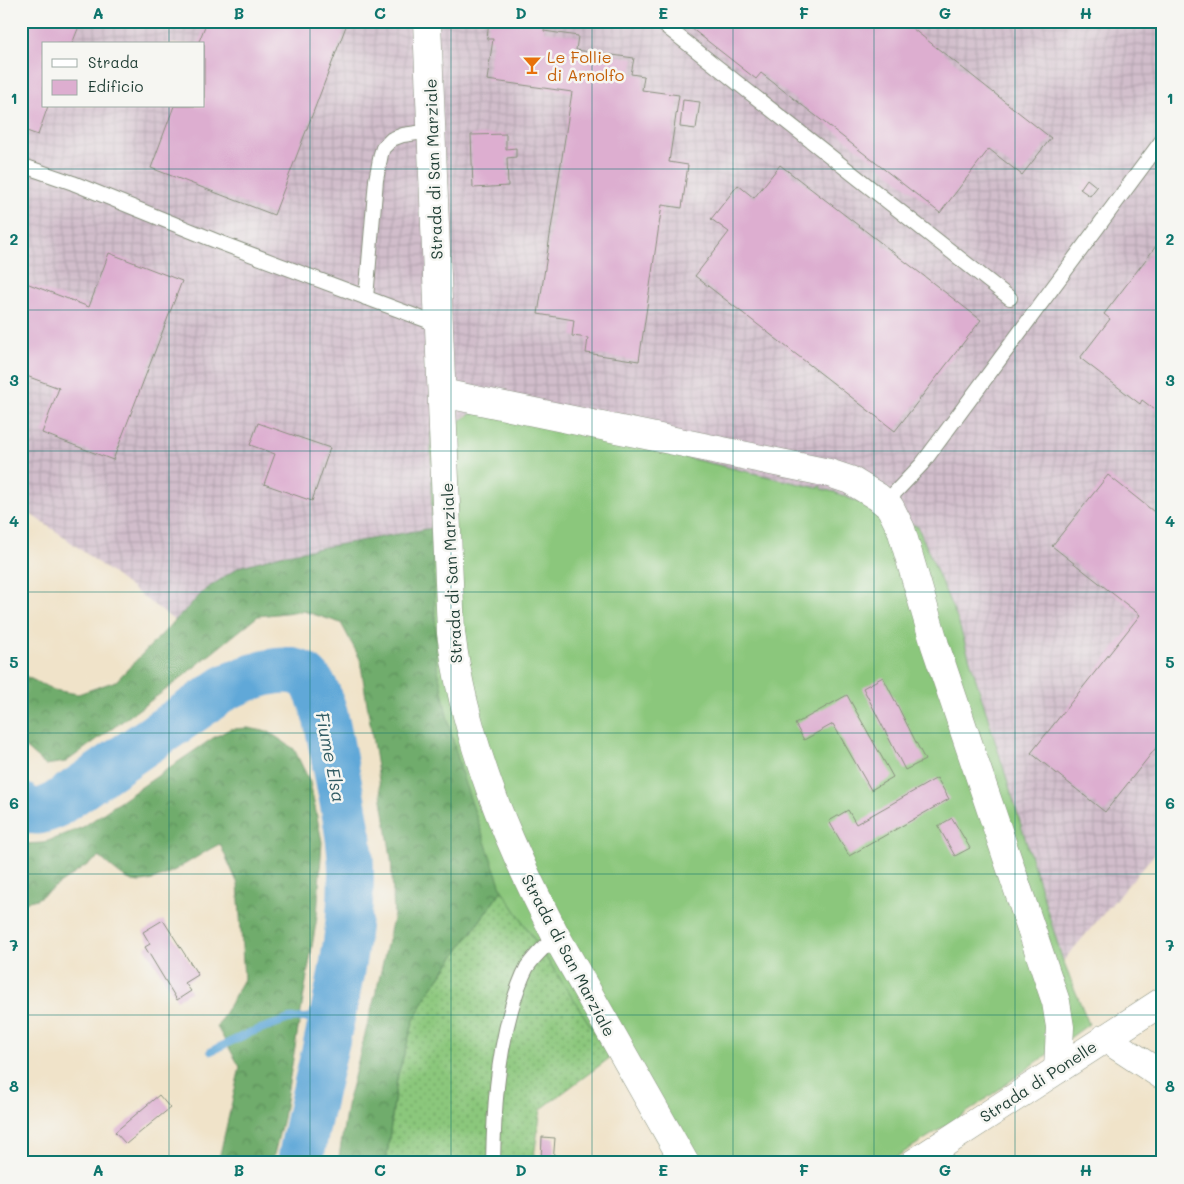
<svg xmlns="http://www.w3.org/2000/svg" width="1184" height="1184" font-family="Mali,sans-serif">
<defs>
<pattern id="industrial-grid" width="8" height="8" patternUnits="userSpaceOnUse" patternTransform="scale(1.25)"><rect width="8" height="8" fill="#d1bdcb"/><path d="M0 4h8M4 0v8" fill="none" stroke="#b3a3af"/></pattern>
<pattern id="grass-dots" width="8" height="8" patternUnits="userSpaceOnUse" patternTransform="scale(1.25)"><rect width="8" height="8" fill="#8bc77c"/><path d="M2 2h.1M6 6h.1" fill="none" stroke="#71a366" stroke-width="1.8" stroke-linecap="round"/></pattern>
<pattern id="forest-crowns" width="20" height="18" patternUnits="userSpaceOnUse" patternTransform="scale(1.25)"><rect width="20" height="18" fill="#70ac6c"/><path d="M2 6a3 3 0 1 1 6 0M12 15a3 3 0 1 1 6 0" fill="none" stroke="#5b8d5a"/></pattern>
</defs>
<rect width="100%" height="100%" fill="#f6f6f2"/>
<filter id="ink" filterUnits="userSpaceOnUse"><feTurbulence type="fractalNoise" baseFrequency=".02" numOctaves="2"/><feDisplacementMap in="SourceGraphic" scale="10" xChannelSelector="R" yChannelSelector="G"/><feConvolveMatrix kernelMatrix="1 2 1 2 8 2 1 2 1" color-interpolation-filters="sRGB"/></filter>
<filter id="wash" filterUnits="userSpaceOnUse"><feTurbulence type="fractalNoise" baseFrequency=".0096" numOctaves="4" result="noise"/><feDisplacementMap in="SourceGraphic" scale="20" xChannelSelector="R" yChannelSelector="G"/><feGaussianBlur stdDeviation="1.12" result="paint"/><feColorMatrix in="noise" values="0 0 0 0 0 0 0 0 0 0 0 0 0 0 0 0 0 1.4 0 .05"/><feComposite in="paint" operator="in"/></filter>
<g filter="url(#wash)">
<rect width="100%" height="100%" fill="#f0e3c9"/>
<path fill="url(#industrial-grid)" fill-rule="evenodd" d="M21 21H1163V844L1063 961 958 621 918 527 834 492 494 413 466 415 461 420 455 432H431L432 528 281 555 205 590 175 621 60 534 21 508ZM44 44H204V106H44Z"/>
<polygon fill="url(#grass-dots)" stroke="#558258" points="502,890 611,1057 541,1109 533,1163 386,1163 397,1078 414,1020 430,990"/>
<g fill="url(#forest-crowns)" stroke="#487450">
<polygon points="432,528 437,665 449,725 464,781 502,890 430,990 414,1020 397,1078 386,1163 338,1163 348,1100 378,984 394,914 391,857 360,659 341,623 303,611 258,616 171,686 66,762 45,765 21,744 21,674 54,690 78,694 116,681 205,590 239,567 281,555"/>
<path d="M248 728 269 732 294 749 310 782 322 842 317 917 283 1118 272 1163H218L240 1067 217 1027 244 979 238 884 220 844C199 853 157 888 133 881 120 877 110 865 99 857L37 899 21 903V844L43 843 83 827 213 738 230 729Z"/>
</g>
<polygon fill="#8bc77c" stroke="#558258" points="472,413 494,413 817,488 821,486 822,489 834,492 918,527 958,621 1063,961 1089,1024 972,1109 887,1163 670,1163 611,1057 502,890 464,781 449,725 437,665 432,528 431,432 455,432 461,420"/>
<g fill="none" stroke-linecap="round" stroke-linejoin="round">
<polyline stroke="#61a8d8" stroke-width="8" points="211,1051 249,1033 289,1019 333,1016"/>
<path stroke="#61a8d8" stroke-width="46" d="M21 805C33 815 41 812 54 806L225 688C244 679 286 662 305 676 324 691 328 731 333 753 340 791 350 831 351 869 352 970 317 1065 300 1163"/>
</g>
<g id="blocks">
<g fill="#ddaed0">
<polygon points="21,21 81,21 72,44 44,44 44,106 48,106 38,135 21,129"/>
<polygon points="207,21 348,21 274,215 151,168 174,106 204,106 204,44 198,44"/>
<polygon points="489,21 545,21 544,31 578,36 576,50 634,58 631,74 644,76 642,90 679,95 669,162 688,165 682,208 662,205 639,361 586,353 588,338 572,336 574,320 538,314 572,92 487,80 493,39 487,39"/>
<polygon points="682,21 903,21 1051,138 1022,175 989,149 940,213 761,73 756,79"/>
<polygon points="683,100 700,102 696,129 680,127"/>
<polygon points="506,134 506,149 516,148 516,157 507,158 508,186 473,188 471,135"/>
<polygon points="780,165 981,320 895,431 695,276 729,232 711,219 738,185 754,198"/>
<polygon points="1087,179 1097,187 1090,196 1080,189"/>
<polygon points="1163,237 1163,416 1142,400 1140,404 1080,358 1110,319 1104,314"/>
<polygon points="109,253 182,281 113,460 42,433 59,388 21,374 21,281 89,307"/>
<polygon points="258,423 330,448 312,501 264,484 275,454 250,445"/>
<polygon points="1108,475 1163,519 1163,739 1105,812 1031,753 1140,615 1052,546"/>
<polygon points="883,677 925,760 905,770 863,688"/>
<polygon points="847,695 893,777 871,790 833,724 804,740 795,724"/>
<polygon points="937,778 949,799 849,856 829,821 848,810 856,824"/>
<polygon points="952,818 970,848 955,856 938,826"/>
<polygon points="163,920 198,975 185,983 191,991 177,1000 145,947 150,944 143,932"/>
<polygon points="159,1095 170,1108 126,1144 115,1132"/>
<polygon points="542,1137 555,1138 553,1163 541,1163"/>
</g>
</g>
</g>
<g filter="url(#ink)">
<use href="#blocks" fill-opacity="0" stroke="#88907e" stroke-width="1"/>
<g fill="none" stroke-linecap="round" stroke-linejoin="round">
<g stroke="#88907e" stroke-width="16">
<g id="service">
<polyline points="659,21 1010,298"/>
<polyline points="21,165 73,183 221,243 439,325"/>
<polyline points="366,298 376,180 381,154 383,148 392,139 403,135 431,131"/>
<polyline points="885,503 922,464 1163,139"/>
<path d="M493 1163C494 1111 497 1060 511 1010 515 996 520 980 527 967 535 955 545 946 556 936"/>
</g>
</g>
<g stroke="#88907e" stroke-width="29">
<g id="minor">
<polyline points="442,393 829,473 850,480 878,497 890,507 901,529 935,645 1056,1002 1060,1027 1058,1069"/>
<polyline points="1105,1038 1163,1076"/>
<polyline points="914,1163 1163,1001"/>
</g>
</g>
<g stroke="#88907e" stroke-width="29">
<path id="tertiary" d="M427 21 451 633C465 742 506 839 556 936L685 1163"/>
</g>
<use href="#service" stroke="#fff" stroke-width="14"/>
<use href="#minor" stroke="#fff" stroke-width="28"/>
<use href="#tertiary" stroke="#fff" stroke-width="28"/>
</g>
</g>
<path fill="none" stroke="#0f766e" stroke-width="1" stroke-opacity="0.55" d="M169 21V44M310 21V1163M451 21V1163M592 21V1163M733 21V1163M874 21V1163M1015 21V1163M169 106V1163M21 169H1163M21 310H1163M21 451H1163M21 592H1163M21 733H1163M21 874H1163M21 1015H1163"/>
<defs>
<g id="bar-bare" transform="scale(1.5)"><path d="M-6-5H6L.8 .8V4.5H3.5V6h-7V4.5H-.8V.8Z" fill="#e8710a" stroke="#f6f6f2" stroke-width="2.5" paint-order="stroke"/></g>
</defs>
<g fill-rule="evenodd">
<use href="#bar-bare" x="532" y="65"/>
</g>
<g text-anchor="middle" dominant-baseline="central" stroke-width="5" stroke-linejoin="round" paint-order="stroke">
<g font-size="16" fill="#c56008" stroke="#f6f6f2" text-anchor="start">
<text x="547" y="56">Le Follie<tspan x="547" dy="18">di Arnolfo</tspan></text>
</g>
<g font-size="16" fill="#1f3d34" stroke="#f6f6f2">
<text transform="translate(433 169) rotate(-92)">Strada di San Marziale</text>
<text transform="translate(451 573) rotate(-93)">Strada di San Marziale</text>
<text transform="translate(569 955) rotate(62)">Strada di San Marziale</text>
<text transform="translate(1038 1081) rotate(-33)">Strada di Ponelle</text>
</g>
<g font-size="18" font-style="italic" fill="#335d65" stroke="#f6f6f2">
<text transform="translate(331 757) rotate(79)">Fiume Elsa</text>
</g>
</g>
<rect width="1184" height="1184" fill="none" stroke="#f6f6f2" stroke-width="55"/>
<rect x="42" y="42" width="162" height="65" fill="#f6f6f2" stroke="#a0aca6"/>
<rect x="52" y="59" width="25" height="8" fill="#ffffff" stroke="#a0aca6"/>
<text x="88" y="68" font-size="15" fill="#1f3d34">Strada</text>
<rect x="52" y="80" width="25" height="15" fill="#ddaed0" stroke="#a0aca6"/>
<text x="88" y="92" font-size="15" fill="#1f3d34">Edificio</text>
<rect x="28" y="28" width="1128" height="1128" fill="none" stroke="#0f766e" stroke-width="2"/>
<g font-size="16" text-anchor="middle" font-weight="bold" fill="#0f766e">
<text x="98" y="19">A</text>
<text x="239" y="19">B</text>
<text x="380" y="19">C</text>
<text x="521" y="19">D</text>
<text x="663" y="19">E</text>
<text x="804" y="19">F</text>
<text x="945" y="19">G</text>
<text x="1086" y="19">H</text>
<text x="14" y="104">1</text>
<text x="1170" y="104">1</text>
<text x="14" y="245">2</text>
<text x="1170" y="245">2</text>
<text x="14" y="386">3</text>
<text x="1170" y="386">3</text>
<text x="14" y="527">4</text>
<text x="1170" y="527">4</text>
<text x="14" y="668">5</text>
<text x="1170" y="668">5</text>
<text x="14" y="809">6</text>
<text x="1170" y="809">6</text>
<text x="14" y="951">7</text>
<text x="1170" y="951">7</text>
<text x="14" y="1092">8</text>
<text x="1170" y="1092">8</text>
<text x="98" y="1176">A</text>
<text x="239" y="1176">B</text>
<text x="380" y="1176">C</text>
<text x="521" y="1176">D</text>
<text x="663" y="1176">E</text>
<text x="804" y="1176">F</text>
<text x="945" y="1176">G</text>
<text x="1086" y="1176">H</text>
</g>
</svg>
